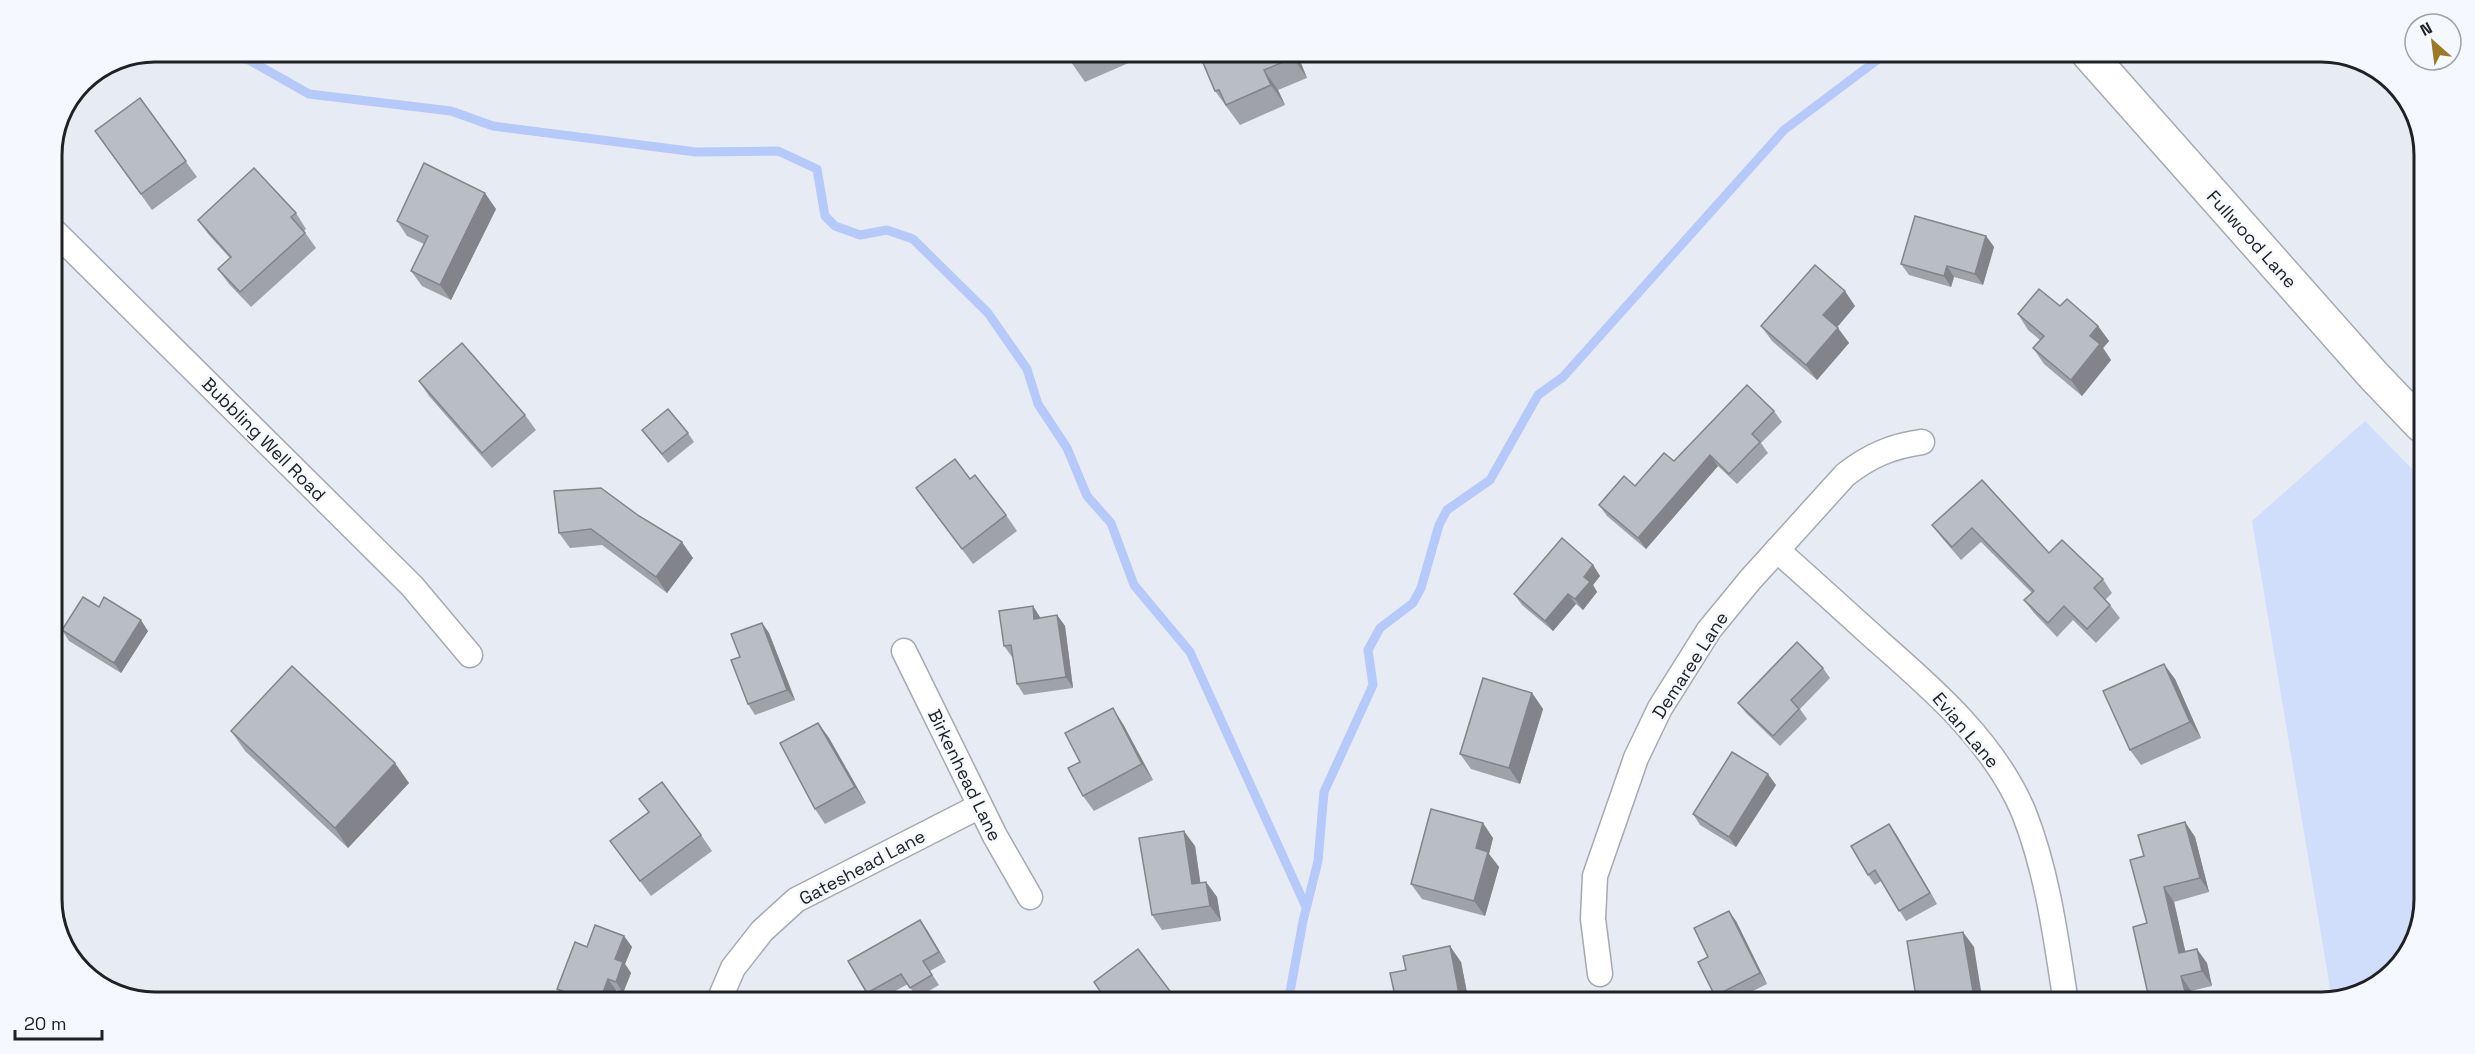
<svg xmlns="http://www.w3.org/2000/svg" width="2475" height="1054" font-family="'Space Grotesk',sans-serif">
<rect width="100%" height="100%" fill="#e7ebf3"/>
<polygon fill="#d0ddfb" points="2365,421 2421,478 2416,939 2378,985 2332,1000 2252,521"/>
<path fill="#b5c9fa" d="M374 51H429C408 62 394 63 374 51Z"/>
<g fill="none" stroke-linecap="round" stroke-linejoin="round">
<g stroke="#b5c9fa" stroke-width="9">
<polyline points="155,51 168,54 247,59 309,94 451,111 493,126 696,152 778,151 817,169 825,216 835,226 860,235 887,230 913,239 988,313 1027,369 1038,404 1067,448 1087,496 1111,523 1134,585 1190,652 1306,907"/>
<polyline points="1288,1003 1303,921 1318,861 1324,792 1373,685 1368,650 1380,628 1413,603 1421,588 1439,525 1447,510 1490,480 1538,395 1563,377 1784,130 1889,51"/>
</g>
<g stroke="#a6a9b1" stroke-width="27">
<g id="street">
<polyline points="51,228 412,586 470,655"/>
<path d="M1777 550C1811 580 1845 611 1878 641 1934 690 1995 743 2024 813 2048 874 2056 939 2066 1003"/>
<polyline points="904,651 995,836 1030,897"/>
<path d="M1600 974 1593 919 1595 876 1636 758 1660 708 1709 630 1750 580 1845 475C1869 456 1892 446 1922 442"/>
<polyline points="718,1003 733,968 762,931 796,900 980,806"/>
</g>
</g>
<g stroke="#a6a9b1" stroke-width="36">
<polyline id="secondary" points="2086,51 2374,376 2421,425"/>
</g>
<use href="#street" stroke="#fff" stroke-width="24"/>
<use href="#secondary" stroke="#fff" stroke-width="33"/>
</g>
<g fill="#9fa3a9">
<polygon points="1066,51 1156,51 1085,82 1071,62"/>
<polygon points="1198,51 1296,51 1307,78 1278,90 1285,105 1240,125 1215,91"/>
<polygon points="140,98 197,177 152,210 95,131"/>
<polygon points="496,209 451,300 422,286 411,271 424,244 407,236 397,221"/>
<polygon points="296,213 306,229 304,231 316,248 251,307 229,284 218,269 230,258 209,235 198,220"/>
<polygon points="1986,236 1994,247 1983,285 1954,277 1951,287 1909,275 1901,264"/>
<polygon points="1855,306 1837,327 1849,343 1817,380 1772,341 1761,326"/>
<polygon points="2060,306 2098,326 2109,341 2103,348 2111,360 2082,396 2044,364 2033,348 2040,340 2028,330 2018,314"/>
<polygon points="419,381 525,415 536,430 492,468 429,396"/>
<polygon points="1774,411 1782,422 1761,443 1768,453 1737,484 1718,466 1646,549 1607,516 1599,505 1635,486 1674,461"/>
<polygon points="642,430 688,433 694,442 668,463"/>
<polygon points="970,479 1006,515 1017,531 973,564 916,488"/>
<polygon points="1982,480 2049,553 2103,579 2112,593 2105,600 2110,605 2120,618 2096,643 2073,620 2057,637 2034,613 2024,600 2032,593 1981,542 1961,560 1942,538 1932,525"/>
<polygon points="639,516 693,558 667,593 602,545 570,548 559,533"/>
<polygon points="1593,565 1600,576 1593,585 1597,592 1583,610 1576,604 1553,631 1522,605 1514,594"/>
<polygon points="1033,606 1040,618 1057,615 1065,626 1073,688 1024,695 1017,684 1013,657 1012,657 1004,646"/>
<polygon points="99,607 148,631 121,673 69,641 62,630"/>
<polygon points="762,623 769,633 795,700 755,715 748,704 740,657"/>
<polygon points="1823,668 1830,678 1800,709 1807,719 1780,746 1746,713 1738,703"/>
<polygon points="2175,679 2201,738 2141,765 2130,750"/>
<polygon points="1532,693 1543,709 1520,784 1471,769 1460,754"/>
<polygon points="818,723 829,738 866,803 825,824 815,809"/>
<polygon points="1123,724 1153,780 1094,811 1083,796 1080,762"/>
<polygon points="231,731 409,783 348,848 245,751"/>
<polygon points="1776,785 1736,847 1700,825 1693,814"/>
<polygon points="649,812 701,835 712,851 651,896 610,841"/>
<polygon points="2185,822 2195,837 2209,892 2174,902 2185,952 2207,963 2212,986 2191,991 2194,1003 2147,923 2144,856"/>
<polygon points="1896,834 1937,904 1906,921 1881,881 1875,885 1868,875"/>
<polygon points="1493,838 1489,854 1499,867 1485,916 1422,899 1411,884"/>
<polygon points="1195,846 1200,883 1206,882 1217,897 1221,921 1162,930 1152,915"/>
<polygon points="920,920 946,962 930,971 939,985 917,998 908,984 873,1003 867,993"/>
<polygon points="1736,921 1767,984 1729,1003 1720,1003 1715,996 1708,957"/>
<polygon points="624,936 632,947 625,964 631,973 623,993 616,990 611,1003 574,1003 564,999 557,989 587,947"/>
<polygon points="1461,962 1469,1003 1399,1003 1395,996"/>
<polygon points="1170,991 1178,1003 1096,1003"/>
</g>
<g fill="#828489">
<polygon points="1290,51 1296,51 1307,78 1293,58"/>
<polygon points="1264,70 1278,90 1285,105 1271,85"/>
<polygon points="485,193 496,209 451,300 440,285"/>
<polygon points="1986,236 1994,247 1983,285 1975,274"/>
<polygon points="1947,266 1954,277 1951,287 1944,276"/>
<polygon points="1845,291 1855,306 1834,331 1823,315"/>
<polygon points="2098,326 2109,341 2103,348 2111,360 2082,396 2071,380 2090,336"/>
<polygon points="1838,328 1849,343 1817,380 1806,365"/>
<polygon points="1710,455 1718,466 1646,549 1638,538"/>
<polygon points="682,542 693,558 667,593 656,577"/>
<polygon points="1593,565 1600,576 1593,585 1597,592 1583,610 1575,599 1584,577"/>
<polygon points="1568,594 1576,604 1553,631 1545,621"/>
<polygon points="1033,606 1040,617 1042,629 1034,619"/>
<polygon points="1057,615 1065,626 1073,688 1066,677"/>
<polygon points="141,620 148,631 121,673 114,663"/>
<polygon points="762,623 769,633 795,700 787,690"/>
<polygon points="2164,664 2175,679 2201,738 2190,722"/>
<polygon points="1532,693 1543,709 1520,784 1509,768"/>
<polygon points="1113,708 1123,724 1153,780 1142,764"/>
<polygon points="818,723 829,738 866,803 855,787"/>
<polygon points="395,763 409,783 348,848 335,828"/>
<polygon points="1768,774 1776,785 1736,847 1729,837"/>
<polygon points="2185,822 2195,837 2209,892 2200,878"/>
<polygon points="1483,823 1493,838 1489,854 1499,867 1485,916 1474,901 1476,848"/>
<polygon points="1889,824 1896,834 1937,904 1930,893"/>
<polygon points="1184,831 1195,846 1203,900 1192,884"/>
<polygon points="1206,882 1217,897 1221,921 1210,906"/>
<polygon points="2164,887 2174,902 2189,967 2179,953"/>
<polygon points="1729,911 1736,921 1767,984 1760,973"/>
<polygon points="920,920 927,930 946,962 939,952"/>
<polygon points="1963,932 1974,947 1983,1003 1975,1003"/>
<polygon points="624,936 632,947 625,964 631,973 623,993 616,982 615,959"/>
<polygon points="1450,946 1461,962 1469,1003 1463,1003 1460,999"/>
<polygon points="2197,949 2207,963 2212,986 2202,971"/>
<polygon points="2181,976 2191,991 2194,1003 2188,1003"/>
<polygon points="608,979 616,990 611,1003 599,1003"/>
</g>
<g fill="#b9bdc4" stroke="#828489" stroke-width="1.5">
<polygon points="1066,51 1096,51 1071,62"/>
<polygon points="1198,51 1290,51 1293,58 1264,70 1271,85 1226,105 1219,90 1215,91"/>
<polygon points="140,98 186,161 141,194 95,131"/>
<polygon points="424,163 485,193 440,285 411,271 428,236 397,221"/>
<polygon points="254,168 296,213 291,217 305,233 240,292 218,269 231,257 198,220"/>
<polygon points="1915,216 1986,236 1975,274 1947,266 1944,276 1901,264"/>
<polygon points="1815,265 1845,291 1823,315 1838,328 1806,365 1761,326"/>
<polygon points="2039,289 2060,306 2067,299 2098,326 2090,336 2100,344 2071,380 2033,348 2044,336 2018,314"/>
<polygon points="462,343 525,415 482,453 419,381"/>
<polygon points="1747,385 1774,411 1752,434 1760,442 1729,474 1710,455 1638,538 1599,505 1624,476 1635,486 1664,453 1674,461"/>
<polygon points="668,409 688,433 662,454 642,430"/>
<polygon points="955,459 970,479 975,475 1006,515 962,549 916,488"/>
<polygon points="1982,480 2049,553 2062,540 2103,579 2094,588 2110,605 2087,629 2064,606 2048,623 2024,600 2034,591 1972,528 1952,547 1932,525"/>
<polygon points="601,488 639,516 682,542 656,577 591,529 559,533 554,491"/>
<polygon points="1562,538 1593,565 1584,577 1590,582 1575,599 1568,594 1545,621 1514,594"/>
<polygon points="83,597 99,607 104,597 141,620 114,663 62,630"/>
<polygon points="1033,606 1034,619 1057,615 1066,677 1017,684 1011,645 1004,646 999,611"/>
<polygon points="762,623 787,690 748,704 731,660 740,657 731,634"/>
<polygon points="1797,642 1823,668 1791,700 1799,709 1773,736 1738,703"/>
<polygon points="2164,664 2190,722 2130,750 2103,691"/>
<polygon points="292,666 395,763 335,828 231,731"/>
<polygon points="1483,678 1532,693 1509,768 1460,754"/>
<polygon points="1113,708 1142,764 1083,796 1068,768 1080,762 1065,733"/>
<polygon points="818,723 855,787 815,809 780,743"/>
<polygon points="1732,752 1768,774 1729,837 1693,814"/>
<polygon points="662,782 701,835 640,881 610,841 649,812 639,799"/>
<polygon points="1431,809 1483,823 1476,848 1488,852 1474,901 1411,884"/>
<polygon points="2185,822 2200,878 2164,887 2179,953 2197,949 2202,971 2181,976 2188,1003 2150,1003 2133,927 2147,923 2130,860 2144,856 2138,835"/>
<polygon points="1889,824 1930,893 1899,911 1875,870 1868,875 1851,846"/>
<polygon points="1184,831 1192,884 1206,882 1210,906 1152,915 1139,838"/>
<polygon points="1729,911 1760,973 1715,996 1698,962 1708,957 1694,928"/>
<polygon points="920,920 939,952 923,961 932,975 910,988 901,974 867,993 848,961"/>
<polygon points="595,925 624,936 615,959 623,962 616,982 608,979 599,1003 594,1003 557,989 575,942 587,947"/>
<polygon points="1963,932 1975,1003 1917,1003 1907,941"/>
<polygon points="1450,946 1460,999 1449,1001 1450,1003 1413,1003 1411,993 1395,996 1390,973 1406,970 1403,956"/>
<polygon points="1138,949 1170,991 1153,1003 1096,1003 1104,997 1094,982"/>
</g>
<g text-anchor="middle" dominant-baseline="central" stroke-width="5" stroke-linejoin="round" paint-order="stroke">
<g font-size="18" fill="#202124" stroke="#f5f8ff">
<text transform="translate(2252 239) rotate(48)">Fullwood Lane</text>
<text transform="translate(264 439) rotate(45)">Bubbling Well Road</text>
<text transform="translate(1690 665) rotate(-57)">Demaree Lane</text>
<text transform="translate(1966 730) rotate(50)">Evian Lane</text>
<text transform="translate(965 775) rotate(64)">Birkenhead Lane</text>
<text transform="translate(862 867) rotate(-28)">Gateshead Lane</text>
</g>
</g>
<path d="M0 0H2475V1054H0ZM155 62H2321A93 93 0 0 1 2414 155V899A93 93 0 0 1 2321 992H155A93 93 0 0 1 62 899V155A93 93 0 0 1 155 62Z" fill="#f5f8ff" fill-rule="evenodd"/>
<path fill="none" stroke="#202124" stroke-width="3" d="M155 62H2321A93 93 0 0 1 2414 155V899A93 93 0 0 1 2321 992H155A93 93 0 0 1 62 899V155A93 93 0 0 1 155 62Z"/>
<g transform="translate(2433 42) rotate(332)"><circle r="28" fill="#f5f8ff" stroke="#a0a2a7" stroke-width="1.5"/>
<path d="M0-4.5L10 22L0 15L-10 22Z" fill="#9a7a23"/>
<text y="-9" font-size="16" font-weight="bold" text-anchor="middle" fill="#202124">N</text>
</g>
<path d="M15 1030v9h87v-9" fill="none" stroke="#202124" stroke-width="3"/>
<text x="24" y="1030" font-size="18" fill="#202124" stroke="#f5f8ff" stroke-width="4.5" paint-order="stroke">20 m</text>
</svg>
